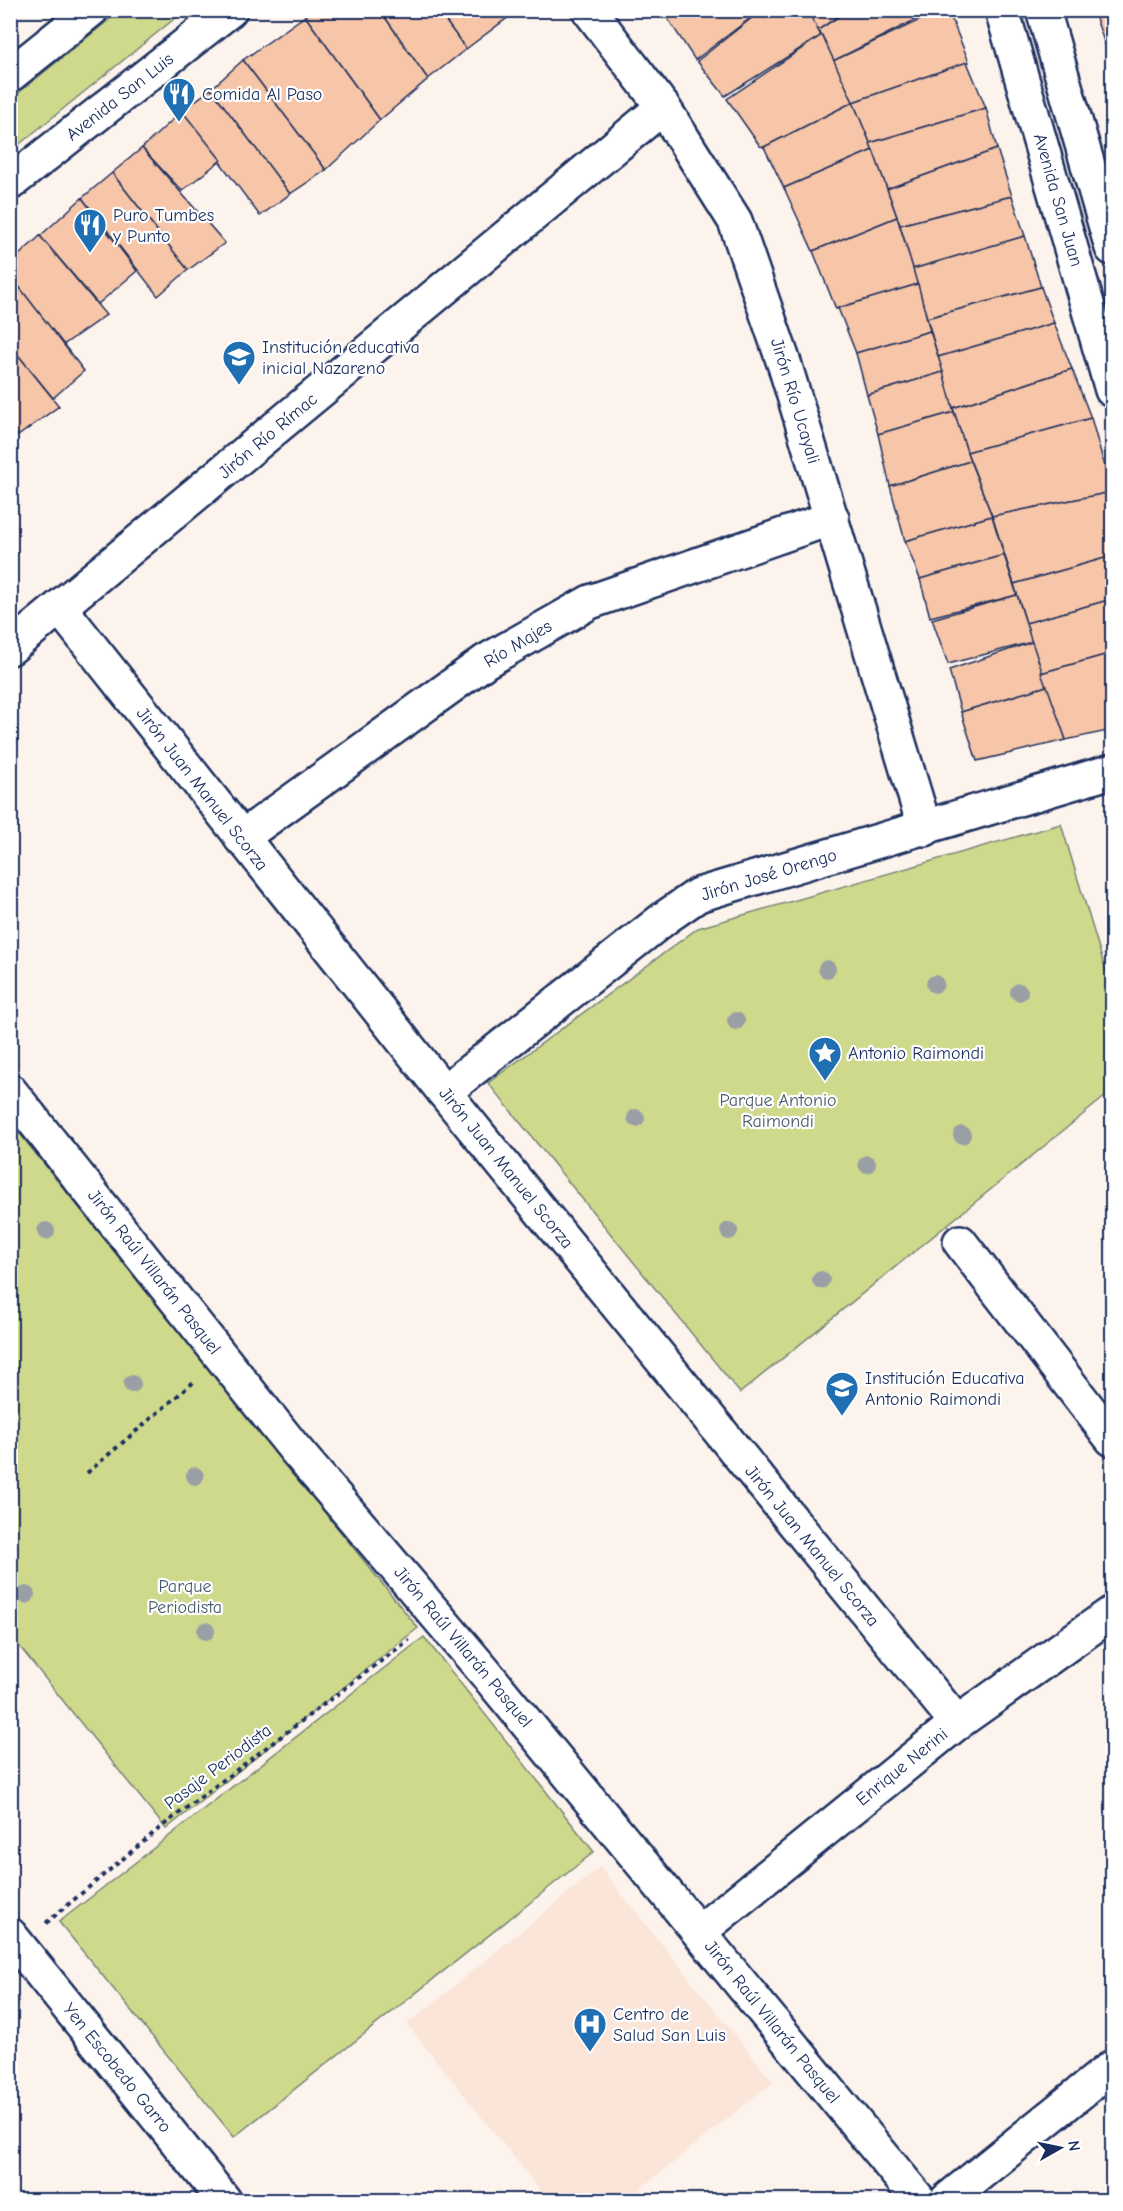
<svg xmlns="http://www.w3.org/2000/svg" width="1123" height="2211" font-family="'Comic Neue',sans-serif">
<rect width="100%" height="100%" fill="#fdf3ed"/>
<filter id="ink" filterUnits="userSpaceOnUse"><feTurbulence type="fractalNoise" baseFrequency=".0167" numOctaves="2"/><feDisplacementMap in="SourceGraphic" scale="12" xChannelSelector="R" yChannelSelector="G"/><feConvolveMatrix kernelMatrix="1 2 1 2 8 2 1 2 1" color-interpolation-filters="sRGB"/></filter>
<g filter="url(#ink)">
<polygon fill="#fbe5d8" points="600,1867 773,2082 627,2200 548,2200 407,2024"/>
<g fill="#ced98c" stroke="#748475" stroke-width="1.5">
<polygon points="120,11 184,11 11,151 11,99"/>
<polygon points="1061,824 1112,991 1112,1091 740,1393 488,1083 698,928"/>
<polygon points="11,1123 418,1628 166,1829 11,1636"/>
<polygon points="424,1637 594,1852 234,2137 59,1922"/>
</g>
<g fill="#f7c5a7" stroke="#1b2f5e" stroke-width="1.5">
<polygon points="310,10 380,10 428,79 380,120 305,16"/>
<polygon points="380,10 438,10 466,49 428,79"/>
<polygon points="438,10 518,10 466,49"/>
<polygon points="674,10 761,10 695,60 666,16"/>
<polygon points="762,10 807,10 822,35 725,96 697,61"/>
<polygon points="807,10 847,10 818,30"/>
<polygon points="849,10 935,10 833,61 818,30"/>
<polygon points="941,10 948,10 969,62 853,102 833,61"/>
<polygon points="1093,10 1112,10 1112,51 1108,53"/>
<polygon points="305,16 380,120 326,170 243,60"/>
<polygon points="822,35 853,102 764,147 760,146 727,99"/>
<polygon points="243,60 326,170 290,194 211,89"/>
<polygon points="967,62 986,108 870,143 853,102"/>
<polygon points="211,89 290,194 260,216 182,111"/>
<polygon points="853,102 873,150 784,188 764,147"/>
<polygon points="986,108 997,149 887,189 870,143"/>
<polygon points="182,111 221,160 182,191 142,148"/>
<polygon points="142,148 225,243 188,270 112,173"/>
<polygon points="997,149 1012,196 900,225 887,189"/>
<polygon points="873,150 897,217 813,251 784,188"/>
<polygon points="112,173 188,270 158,296 82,198"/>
<polygon points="1012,196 1025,236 913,269 900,225"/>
<polygon points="82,198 137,271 98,304 40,236"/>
<polygon points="897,217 918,284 836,309 813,251"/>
<polygon points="40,236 106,315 63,345 10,275 10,263"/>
<polygon points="1025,236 1041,287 927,318 913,269"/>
<polygon points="10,275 84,371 53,398 10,345"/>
<polygon points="918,284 930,331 856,353 838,308"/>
<polygon points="1041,287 1054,323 938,357 927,318"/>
<polygon points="1054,323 1072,369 953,408 938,357"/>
<polygon points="930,331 943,372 867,395 856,353"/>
<polygon points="10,345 59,406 18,436 10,427"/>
<polygon points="1072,369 1091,418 967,452 953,408"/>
<polygon points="943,372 954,412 878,434 867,395"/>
<polygon points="954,412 970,461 890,486 878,434"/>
<polygon points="1091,418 1112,492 992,516 967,452"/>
<polygon points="970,461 992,516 905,541 890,486"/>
<polygon points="1112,492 1112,556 1014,584 992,516"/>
<polygon points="992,516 1004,555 920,579 905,541"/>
<polygon points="1004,555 1017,595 930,617 920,579"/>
<polygon points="1112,556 1112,599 1026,623 1014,584"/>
<polygon points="1017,595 1032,642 948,664 932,619"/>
<polygon points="1112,599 1112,653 1041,673 1026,623"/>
<polygon points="1032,642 1047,686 961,712 949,670"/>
<polygon points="1112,653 1112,730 1066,740 1041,673"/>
<polygon points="1047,686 1066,740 977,761 961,712"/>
</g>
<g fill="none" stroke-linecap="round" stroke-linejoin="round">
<g stroke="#1b2f5e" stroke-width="38">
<g id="minor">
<polyline points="589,10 663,107 735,221 785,366 925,829"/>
<polyline points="1002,10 1112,390"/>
<polyline points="1043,10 1112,248"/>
<polyline points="61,609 444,1092 957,1723"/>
<polyline points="10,648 663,107"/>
<polyline points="241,838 486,661 590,602 832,518"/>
<polyline points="10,1091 294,1448 483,1670 919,2200"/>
<polyline points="444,1092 666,917 698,895 1112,771"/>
<polyline points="960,1242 1112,1439"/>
<polyline points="699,1932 957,1723 1112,1613"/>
<polyline points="10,1935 224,2200"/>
<polyline points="947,2200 1112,2067"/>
</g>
</g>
<g stroke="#1b2f5e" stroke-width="38">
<g id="major">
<polyline points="10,75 91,10"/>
<polyline points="10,183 230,10"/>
</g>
</g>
<g stroke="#1b2f5e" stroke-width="4" stroke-dasharray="4.5 4.5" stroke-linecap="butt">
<polyline points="87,1473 196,1380"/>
<polyline points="46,1923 161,1827 409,1640"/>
</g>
<use href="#minor" stroke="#fff" stroke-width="33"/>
<use href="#major" stroke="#fff" stroke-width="33"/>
</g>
<g fill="#999fa5">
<circle cx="827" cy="969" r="9"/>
<circle cx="935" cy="984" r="9"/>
<circle cx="1019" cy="992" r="9"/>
<circle cx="736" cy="1021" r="9"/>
<circle cx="636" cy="1118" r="9"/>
<circle cx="962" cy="1135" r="9"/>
<circle cx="867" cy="1164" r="9"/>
<circle cx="46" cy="1231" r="9"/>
<circle cx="729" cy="1231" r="9"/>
<circle cx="821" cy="1280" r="9"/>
<circle cx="132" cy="1384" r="9"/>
<circle cx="195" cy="1476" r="9"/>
<circle cx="26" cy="1595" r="9"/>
<circle cx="206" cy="1631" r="9"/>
</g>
</g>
<defs>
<g id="restaurant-pin" transform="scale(1.725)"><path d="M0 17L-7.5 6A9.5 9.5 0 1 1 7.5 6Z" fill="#1f6fb2" stroke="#fff"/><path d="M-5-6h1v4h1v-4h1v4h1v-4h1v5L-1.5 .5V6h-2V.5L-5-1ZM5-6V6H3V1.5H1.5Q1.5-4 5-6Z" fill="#fff"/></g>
<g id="school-pin" transform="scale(1.725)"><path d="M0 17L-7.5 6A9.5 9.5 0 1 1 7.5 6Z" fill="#1f6fb2" stroke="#fff"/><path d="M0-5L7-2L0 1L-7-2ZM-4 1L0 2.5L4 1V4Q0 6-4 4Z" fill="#fff"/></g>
<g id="sight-pin" transform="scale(1.725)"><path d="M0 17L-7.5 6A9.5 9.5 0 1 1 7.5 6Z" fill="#1f6fb2" stroke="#fff"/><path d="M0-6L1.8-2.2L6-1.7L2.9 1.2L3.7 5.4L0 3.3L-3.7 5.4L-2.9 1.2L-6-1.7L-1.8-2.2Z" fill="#fff"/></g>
<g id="hospital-pin" transform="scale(1.725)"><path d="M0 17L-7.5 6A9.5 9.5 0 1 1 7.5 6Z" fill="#1f6fb2" stroke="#fff"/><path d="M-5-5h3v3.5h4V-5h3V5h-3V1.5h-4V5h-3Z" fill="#fff"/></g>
</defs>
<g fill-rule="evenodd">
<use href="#restaurant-pin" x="179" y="94"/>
<use href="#restaurant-pin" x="90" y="225"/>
<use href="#school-pin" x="239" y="357"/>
<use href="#sight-pin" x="825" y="1053"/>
<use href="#school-pin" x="842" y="1388"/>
<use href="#hospital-pin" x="590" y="2024"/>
</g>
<g text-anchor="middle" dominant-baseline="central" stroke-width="4.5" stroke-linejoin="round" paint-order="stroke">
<g font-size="18" fill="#1b2f5e" stroke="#fff" text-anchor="start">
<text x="202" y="94">Comida Al Paso</text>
<text x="113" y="215">Puro Tumbes<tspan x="113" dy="21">y Punto</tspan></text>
<text x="262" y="347">Institución educativa<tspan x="262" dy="21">inicial Nazareno</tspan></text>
<text x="848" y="1053">Antonio Raimondi</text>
<text x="865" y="1378">Institución Educativa<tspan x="865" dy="21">Antonio Raimondi</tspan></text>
<text x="613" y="2014">Centro de<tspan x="613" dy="21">Salud San Luis</tspan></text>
</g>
<g font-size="18" fill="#1b2f5e" stroke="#fff">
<text transform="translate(120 97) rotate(-38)">Avenida San Luis</text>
<text transform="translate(1058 200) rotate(74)">Avenida San Juan</text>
<text transform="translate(795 401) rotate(73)">Jirón Río Ucayali</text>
<text transform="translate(268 436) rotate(-40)">Jirón Río Rímac</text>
<text transform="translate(518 644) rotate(-31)">Río Majes</text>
<text transform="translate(202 789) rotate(52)">Jirón Juan Manuel Scorza</text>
<text transform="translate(769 875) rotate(-17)">Jirón José Orengo</text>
<text transform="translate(506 1168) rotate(51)">Jirón Juan Manuel Scorza</text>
<text transform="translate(154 1272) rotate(52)">Jirón Raúl Villarán Pasquel</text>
<text transform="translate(812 1546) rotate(51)">Jirón Juan Manuel Scorza</text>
<text transform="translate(463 1647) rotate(50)">Jirón Raúl Villarán Pasquel</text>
<text transform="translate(218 1767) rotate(-37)">Pasaje Periodista</text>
<text transform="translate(902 1767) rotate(-39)">Enrique Nerini</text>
<text transform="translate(772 2022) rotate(51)">Jirón Raúl Villarán Pasquel</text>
<text transform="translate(117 2068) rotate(51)">Yen Escobedo Garro</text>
</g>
<g font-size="18" fill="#485a6a" stroke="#fff">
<text x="778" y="1100">Parque Antonio<tspan x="778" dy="21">Raimondi</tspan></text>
<text x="185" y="1586">Parque<tspan x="185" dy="21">Periodista</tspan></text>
</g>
</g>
<rect width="1123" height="2211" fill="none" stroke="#fff" stroke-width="36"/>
<rect x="18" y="18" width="1087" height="2175" fill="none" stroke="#1b2f5e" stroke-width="2" filter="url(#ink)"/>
<g transform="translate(1060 2148) rotate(81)" stroke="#ffffff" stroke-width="4.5" paint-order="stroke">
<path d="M0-4.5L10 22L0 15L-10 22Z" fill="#1b2f5e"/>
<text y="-9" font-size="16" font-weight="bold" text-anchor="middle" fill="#1b2f5e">N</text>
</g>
</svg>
